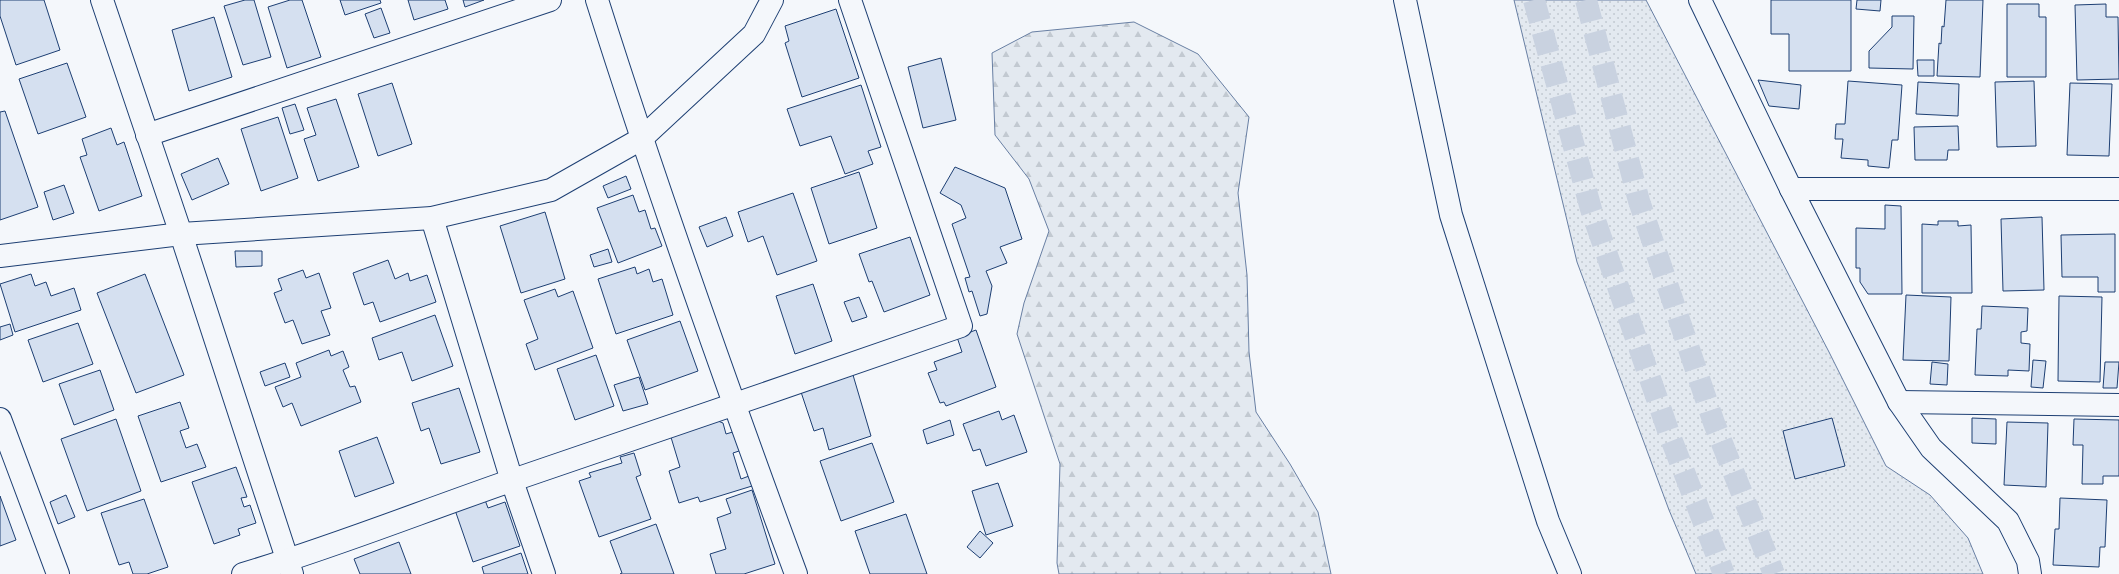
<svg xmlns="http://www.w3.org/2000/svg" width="2119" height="574" font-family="'Fira Sans Condensed',sans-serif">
<defs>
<pattern id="forest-firs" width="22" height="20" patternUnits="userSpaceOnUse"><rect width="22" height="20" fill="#e3e9f0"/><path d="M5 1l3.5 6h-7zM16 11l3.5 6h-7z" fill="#c2c9d1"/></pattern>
<pattern id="park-dots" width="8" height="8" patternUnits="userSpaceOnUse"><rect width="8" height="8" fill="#e3e9f0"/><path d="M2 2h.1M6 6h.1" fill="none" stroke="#c2c9d1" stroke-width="1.8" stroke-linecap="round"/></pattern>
</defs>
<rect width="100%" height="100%" fill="#f4f7fb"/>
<polygon fill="url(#forest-firs)" stroke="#687fa3" points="1134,22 1198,54 1249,117 1238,193 1247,275 1249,352 1256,412 1290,464 1318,512 1331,574 1059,574 1057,563 1060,464 1017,334 1024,303 1049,231 1029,179 995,135 992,53 1032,32"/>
<polygon fill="url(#park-dots)" stroke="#687fa3" points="1514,0 1646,0 1829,352 1886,466 1930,495 1968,538 1983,574 1696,574 1669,510 1577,262"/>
<g fill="#d5e0f0" stroke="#1d3f73">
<polygon points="0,0 44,0 60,50 16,65 0,16"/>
<polygon points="245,0 254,0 271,57 243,65 224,6"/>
<polygon points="290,0 302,0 321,57 287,68 268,7"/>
<polygon points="340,0 380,0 381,3 345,15"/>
<polygon points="408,0 445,0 448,9 414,20"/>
<polygon points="463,0 484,0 465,7"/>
<polygon points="1771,0 1851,0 1851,71 1789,71 1789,34 1771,34"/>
<polygon points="1857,0 1881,0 1880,11 1856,9"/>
<polygon points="1946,0 1983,0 1980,77 1937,76 1939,43 1941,44 1942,26 1944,27"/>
<polygon points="2007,4 2039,4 2039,17 2046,17 2046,77 2007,77"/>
<polygon points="2106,4 2106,17 2118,17 2119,79 2077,80 2075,5"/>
<polygon points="381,8 390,33 374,38 365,14"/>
<polygon points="836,9 859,78 802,97 785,43 789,41 785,26"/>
<polygon points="1892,16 1914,16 1913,69 1869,68 1869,51 1892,27"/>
<polygon points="214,17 232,77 189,91 172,30"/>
<polygon points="941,58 956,120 923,128 908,67"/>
<polygon points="1917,60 1934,60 1934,76 1918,76"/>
<polygon points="67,63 86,117 38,134 19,79"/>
<polygon points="1758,80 1801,85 1799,109 1769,106"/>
<polygon points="1848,81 1902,85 1898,140 1892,140 1889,168 1868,166 1868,160 1841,158 1843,139 1835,139 1836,124 1845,124"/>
<polygon points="2034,81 2036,146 1997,147 1995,82"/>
<polygon points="1918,82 1959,84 1958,116 1916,114"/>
<polygon points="392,83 412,144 378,156 358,94"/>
<polygon points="2070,83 2112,84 2109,156 2067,155"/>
<polygon points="861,85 881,147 868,151 873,164 845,174 831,136 800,146 787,109"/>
<polygon points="336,99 359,167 318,181 304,139 316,135 307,108"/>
<polygon points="295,104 304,130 290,134 282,108"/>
<polygon points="5,111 38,207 0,220 0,112"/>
<polygon points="278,117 298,178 261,191 241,129"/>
<polygon points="1958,126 1959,150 1948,150 1947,160 1915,160 1914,127"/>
<polygon points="111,128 117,145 124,142 142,196 99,211 80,157 87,155 82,139"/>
<polygon points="218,158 229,184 192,200 181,174"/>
<polygon points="955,167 1005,188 1022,239 1000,247 1007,263 986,271 992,286 987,314 980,316 972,291 969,292 965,278 970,277 952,224 966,218 961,205 940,193"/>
<polygon points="859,172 877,228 829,244 811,188"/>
<polygon points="626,176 631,189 608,198 603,186"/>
<polygon points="64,185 74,213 53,220 44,192"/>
<polygon points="793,193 817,261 777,275 763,236 748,242 738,212"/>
<polygon points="633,195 639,212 645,210 651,229 655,228 662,246 618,263 597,208"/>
<polygon points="1885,205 1901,206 1902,294 1868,294 1860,282 1860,268 1856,268 1856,228 1885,229"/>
<polygon points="545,212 565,279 521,293 500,226"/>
<polygon points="726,217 733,236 707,247 699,227"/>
<polygon points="2042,217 2044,290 2003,291 2001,219"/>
<polygon points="1938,221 1958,221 1958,226 1971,225 1972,293 1922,293 1922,224 1938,225"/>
<polygon points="2115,234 2115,292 2098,292 2098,277 2062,277 2061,235"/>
<polygon points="910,237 930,295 884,312 872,281 869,282 859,254"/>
<polygon points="608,249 612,262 594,267 590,255"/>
<polygon points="235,251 262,251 262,266 236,267"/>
<polygon points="388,260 395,279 408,273 410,281 427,275 436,302 380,322 373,302 364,305 353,273"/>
<polygon points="635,267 637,274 649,269 653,282 662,279 673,315 616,334 598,279"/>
<polygon points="303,270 306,278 319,273 331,308 321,311 330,335 302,344 293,320 285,323 274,293 282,290 278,279"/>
<polygon points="31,274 35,286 46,282 51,296 74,288 81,310 15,332 0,284"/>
<polygon points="145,274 184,375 136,393 97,293"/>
<polygon points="813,284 832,341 795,354 776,296"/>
<polygon points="555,289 558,297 573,291 593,348 535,370 526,344 538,339 524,300"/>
<polygon points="1906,295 1951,297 1949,361 1903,360"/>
<polygon points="2059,296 2102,297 2100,382 2058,381"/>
<polygon points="859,297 867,317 852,322 844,302"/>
<polygon points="1982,306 2028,308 2027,331 2021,332 2021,343 2030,344 2029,371 2008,370 2008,376 1975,375 1977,329 1981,329"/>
<polygon points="435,315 453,366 412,381 402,352 379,360 372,338"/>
<polygon points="680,321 698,371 645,390 627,340"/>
<polygon points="78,323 93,364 43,382 28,340"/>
<polygon points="10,324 13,335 0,340 0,327"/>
<polygon points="976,330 996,387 946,406 944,402 940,403 928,373 937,370 934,362 962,352 957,337"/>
<polygon points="329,350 331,356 343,351 349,367 343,370 350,387 355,386 361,402 301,426 292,403 283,407 275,387 301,377 296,363"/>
<polygon points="596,355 614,406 575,420 557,369"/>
<polygon points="2033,360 2046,361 2043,388 2031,387"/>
<polygon points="1932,362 1948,364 1947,385 1930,384"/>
<polygon points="2105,362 2119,362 2117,388 2103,388"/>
<polygon points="285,363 290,377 265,386 260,372"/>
<polygon points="100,370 114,410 74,425 59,384"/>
<polygon points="853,375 871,436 829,450 823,428 814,431 801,392"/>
<polygon points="639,377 648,404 623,411 614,385"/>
<polygon points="459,388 480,452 441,464 429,428 421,431 412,403"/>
<polygon points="180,402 189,428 180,431 186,448 197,444 206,467 161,482 138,416"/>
<polygon points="999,411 1002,420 1014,415 1027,452 986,466 980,449 973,451 963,424"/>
<polygon points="1832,418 1845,466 1795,479 1783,431"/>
<polygon points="1972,418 1996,419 1996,444 1972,443"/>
<polygon points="116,419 141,491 87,511 61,439"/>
<polygon points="713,419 723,423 726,434 736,431 742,450 733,453 741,479 749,476 752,486 700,502 698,497 679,503 669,471 680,467 670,434"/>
<polygon points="2074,419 2119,420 2119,476 2103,476 2103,484 2082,484 2083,445 2073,445"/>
<polygon points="950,420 954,435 927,444 923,430"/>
<polygon points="2007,422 2048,423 2046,487 2004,485"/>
<polygon points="377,437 394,483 355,497 339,451"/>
<polygon points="872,443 894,502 841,521 820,461"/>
<polygon points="634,453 641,475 636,477 651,519 599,537 579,481 591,477 589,473 622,463 620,457"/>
<polygon points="236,467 247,497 241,498 244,507 250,505 256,523 238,529 240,535 214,544 192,482"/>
<polygon points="998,483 1013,526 986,535 972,491"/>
<polygon points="752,490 775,564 744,574 716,574 710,554 726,549 717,518 731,513 726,499"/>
<polygon points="66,495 75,517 58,524 50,502"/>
<polygon points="0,496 16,540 0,546"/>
<polygon points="2060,498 2107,500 2105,547 2100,547 2099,567 2053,565 2055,529 2059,529"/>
<polygon points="144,499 168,567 147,574 133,574 129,562 119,565 101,513"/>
<polygon points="485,500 488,508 505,502 520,546 473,562 455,510"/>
<polygon points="906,514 927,574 870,574 855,531"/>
<polygon points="656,524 674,574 620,574 622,573 610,541"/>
<polygon points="980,531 993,543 980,558 967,547"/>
<polygon points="399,542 411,574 360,574 354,559"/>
<polygon points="521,553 528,574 484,574 482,567"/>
</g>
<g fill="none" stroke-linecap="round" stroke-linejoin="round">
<g stroke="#c9d2e0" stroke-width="22" stroke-dasharray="22 11" stroke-linecap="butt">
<polyline points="1534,0 1591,209 1670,436 1724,574"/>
<polyline points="1586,0 1639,201 1714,423 1774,574"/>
</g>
<g stroke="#1d3f73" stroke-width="24">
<g id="minor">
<polyline points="102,0 181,234 292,574"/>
<path d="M597 0C658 193 726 384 796 574"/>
<polyline points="1700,0 1791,189 1899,402 1931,448 2008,521 2028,561 2030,574"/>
<polyline points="147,135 550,0"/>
<polyline points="1791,189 2119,189"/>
<polyline points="432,218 512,481 544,574"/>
<polyline points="1899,402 2119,405"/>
<polyline points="0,419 58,574"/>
<path d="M243 574C334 547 423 511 513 480 662 429 812 378 961 326L850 0"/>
</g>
</g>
<g stroke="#1d3f73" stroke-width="24">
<g id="tertiary">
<polyline points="1405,0 1451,215 1548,521 1570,574"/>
<polyline points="0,256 181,234 432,218 551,190 641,139 754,34 772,0"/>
</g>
</g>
<use href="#minor" stroke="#f4f7fb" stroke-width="22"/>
<use href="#tertiary" stroke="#f4f7fb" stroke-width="22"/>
</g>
</svg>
